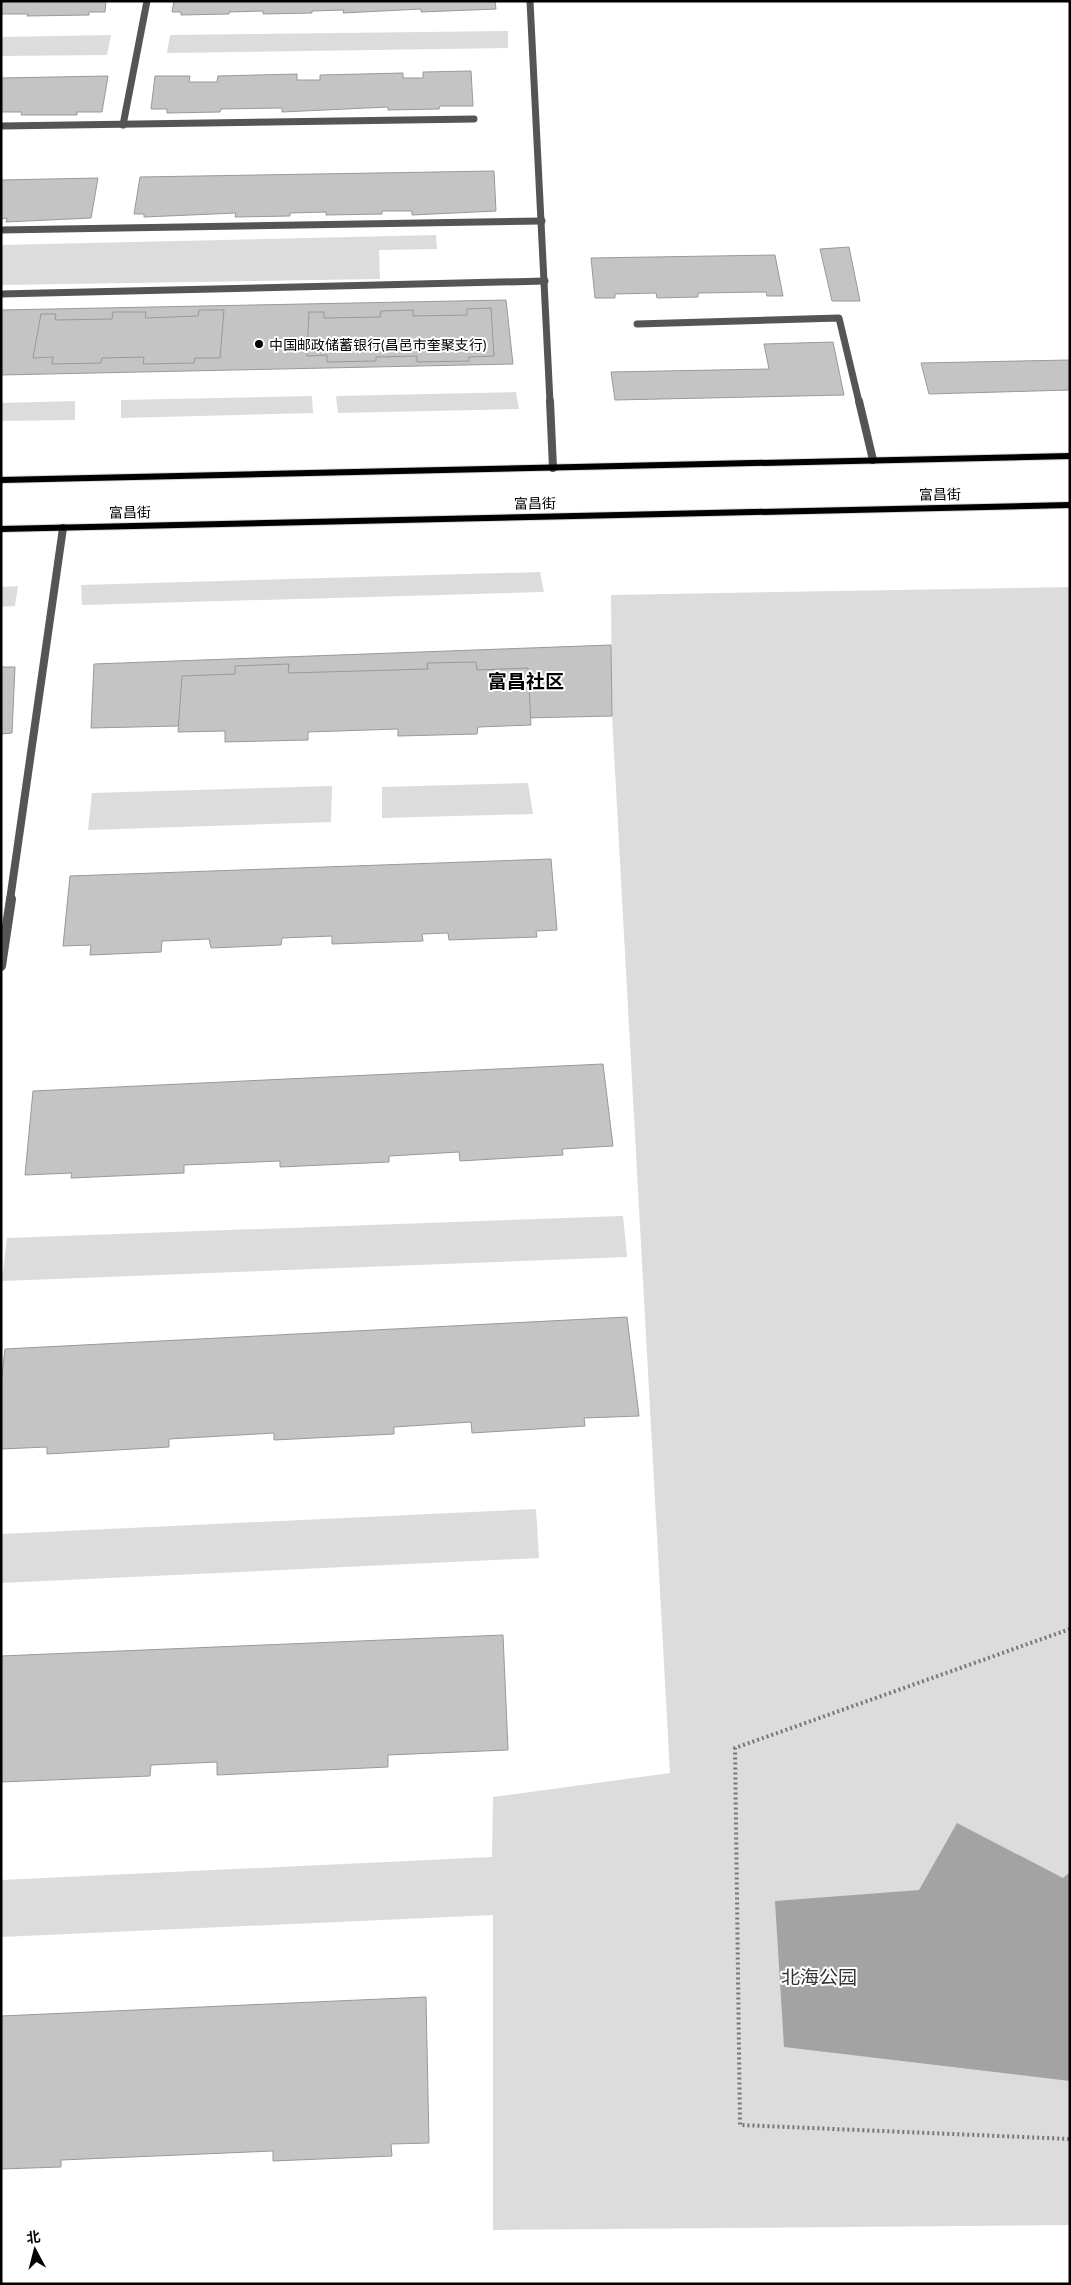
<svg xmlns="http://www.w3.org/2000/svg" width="1071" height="2285" font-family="Lato,'Noto Sans SC',sans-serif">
<rect width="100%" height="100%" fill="#fff"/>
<g fill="#dcdcdc">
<polygon points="508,31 508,48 167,53 170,35"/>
<polygon points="111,35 107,55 1,56 1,37"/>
<polygon points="436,235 437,249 379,250 380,279 1,285 1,245"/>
<polygon points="516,392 519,409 338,413 336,396"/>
<polygon points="312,396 313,413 121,418 121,400"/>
<polygon points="75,401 75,420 1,421 1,403"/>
<polygon points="540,572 544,592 82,605 81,585"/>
<polygon points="18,586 15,606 1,607 1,587"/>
<polygon points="1070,587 1070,2225 493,2230 493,1915 1,1937 1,1880 492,1857 493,1797 670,1773 612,716 611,595"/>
<polygon points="528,783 533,814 382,818 382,787"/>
<polygon points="332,786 331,822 88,830 92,793"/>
<polygon points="623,1216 627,1257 2,1281 7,1238"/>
<polygon points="536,1509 539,1558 1,1583 1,1534"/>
</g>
<polygon fill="#a3a3a3" points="957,1823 1063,1878 1070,1872 1070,2081 784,2047 775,1901 919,1890"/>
<g fill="#c4c4c4" stroke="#999">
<polygon points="1,1 106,1 105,12 89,12 89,15 27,16 28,14 1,14"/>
<polygon points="174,1 495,1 496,9 421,12 421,9 343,13 344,10 312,11 312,13 263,14 263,11 229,12 229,14 181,15 181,12 172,12"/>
<polygon points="471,71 473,106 440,106 439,109 388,110 388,107 282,112 282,108 221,109 220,112 167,113 167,109 151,109 155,76 190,76 189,82 217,82 218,76 297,74 297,80 320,80 320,75 403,73 403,78 423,78 423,72"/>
<polygon points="108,76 102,112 77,112 77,115 21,115 22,112 1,112 1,78"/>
<polygon points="494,171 496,211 412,215 412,211 382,211 382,214 326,215 326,212 290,213 290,216 235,217 236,213 144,217 144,214 134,214 140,177"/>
<polygon points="98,178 91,218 6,222 7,218 1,219 1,180"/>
<polygon points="849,247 860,301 832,301 820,249"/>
<polygon points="775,255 783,296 767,296 766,292 698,293 698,297 657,298 656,293 615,294 615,298 595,298 591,258"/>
<polygon points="506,300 513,364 1,375 1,310"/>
<polygon points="491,308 494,356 469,357 469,361 417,362 417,356 376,357 376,361 327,362 327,355 307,356 309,312 324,312 324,318 380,317 381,311 413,310 413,316 467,315 467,309"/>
<polygon points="199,310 224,310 220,358 195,358 194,363 143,364 144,357 102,358 101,363 52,364 53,357 33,358 41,314 56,314 55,320 112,319 113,312 146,312 145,318 198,316"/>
<polygon points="833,342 844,395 615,400 611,372 769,369 764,344"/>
<polygon points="1070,360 1070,390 929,394 921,363"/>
<polygon points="611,645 612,716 91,728 94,664"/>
<polygon points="476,662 477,670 528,668 531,725 478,727 477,734 398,736 398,729 308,732 308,740 225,742 225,731 178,732 182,676 235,674 235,666 289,664 288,673 428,669 427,663"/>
<polygon points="1,667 15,667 12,733 1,734"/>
<polygon points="551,859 557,930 536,931 537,937 449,940 448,933 422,934 423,941 332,944 332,936 282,938 281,945 211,948 209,939 162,941 161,952 90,955 91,945 63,946 70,876"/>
<polygon points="603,1064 613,1146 562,1149 563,1155 460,1161 459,1152 389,1156 389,1162 280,1167 280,1161 184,1165 184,1173 71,1178 72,1173 25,1175 33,1091"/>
<polygon points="627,1317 639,1416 584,1418 585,1426 472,1433 471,1422 394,1427 394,1434 274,1440 274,1433 169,1439 169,1447 47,1454 47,1447 1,1449 1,1383 5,1349"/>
<polygon points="503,1635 508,1750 388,1755 388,1767 217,1775 217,1762 151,1765 150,1776 1,1782 1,1656"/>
<polygon points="426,1997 429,2143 391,2144 392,2156 273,2161 273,2151 61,2160 61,2167 1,2169 1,2016"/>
</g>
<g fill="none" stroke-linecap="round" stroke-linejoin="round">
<g stroke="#dbdbdb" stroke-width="2">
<g id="primary">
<polygon points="1070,453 1070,459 1,483 1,477"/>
<polygon points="1070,502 1070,508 1,532 1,526"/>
</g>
</g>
<polyline stroke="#777" stroke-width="4" stroke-dasharray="2 3" stroke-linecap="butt" points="1070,1629 735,1748 740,2125 1070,2139"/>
<g stroke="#555" stroke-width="7">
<polyline points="530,1 550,402"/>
<polyline points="123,125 147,1"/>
<polyline points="1,126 474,119"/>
<polyline points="1,230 542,221"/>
<polyline points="1,294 545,281"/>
<polyline points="637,324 839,318 859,402"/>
</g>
<g stroke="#555" stroke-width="8">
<polyline points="550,401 553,468"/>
<polyline points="859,401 873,460"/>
<polyline points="10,900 63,528"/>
</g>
<polyline stroke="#555" stroke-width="10" points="1,966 11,899"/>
<use href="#primary" fill="#000" fill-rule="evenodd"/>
</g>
<circle fill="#000" stroke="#fff" stroke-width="2" cx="259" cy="344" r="5"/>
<g text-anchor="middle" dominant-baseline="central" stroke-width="4" stroke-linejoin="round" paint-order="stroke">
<g font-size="14" fill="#000" stroke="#fff" text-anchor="start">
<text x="269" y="344">中国邮政储蓄银行(昌邑市奎聚支行)</text>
</g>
<g font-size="14" fill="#000" stroke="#fff">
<text transform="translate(940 494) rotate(-1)">富昌街</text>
<text transform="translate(535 503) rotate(-1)">富昌街</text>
<text transform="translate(130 512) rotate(-1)">富昌街</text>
</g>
<g font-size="19" font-weight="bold" fill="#000" stroke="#fff">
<text x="526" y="680">富昌社区</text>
</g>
<g font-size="19" fill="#333" stroke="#fff">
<text x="819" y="1976">北海公园</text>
</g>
</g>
<rect width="1071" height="2285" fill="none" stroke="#000000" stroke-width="5"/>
<g transform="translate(35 2250) rotate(353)" stroke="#ffffff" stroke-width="4" paint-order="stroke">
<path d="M0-4L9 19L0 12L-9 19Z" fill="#000000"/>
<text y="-8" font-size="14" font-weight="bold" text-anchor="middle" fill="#000000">北</text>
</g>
</svg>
